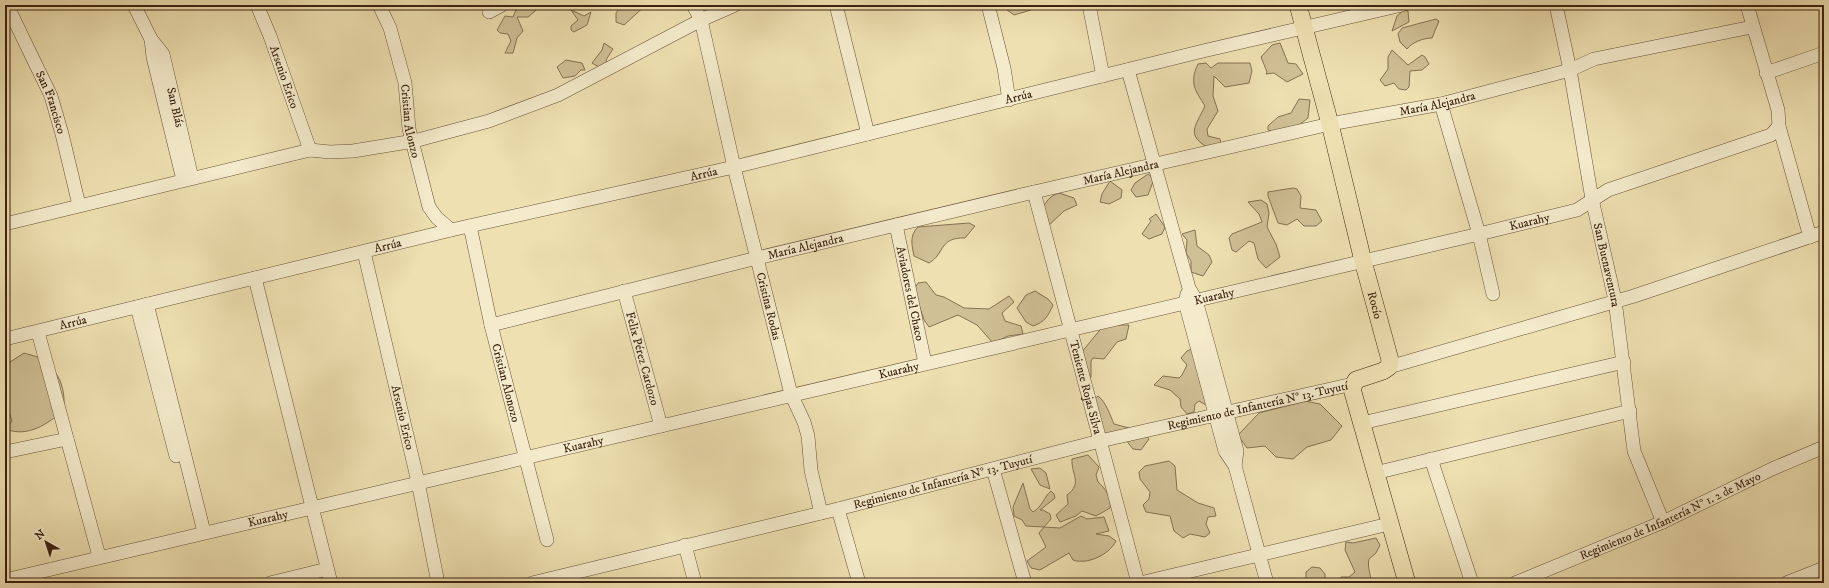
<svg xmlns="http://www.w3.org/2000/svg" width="1829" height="588" font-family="'IM FELL DW Pica',serif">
<rect width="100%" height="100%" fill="#eee0b1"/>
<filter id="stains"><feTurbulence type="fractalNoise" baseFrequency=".005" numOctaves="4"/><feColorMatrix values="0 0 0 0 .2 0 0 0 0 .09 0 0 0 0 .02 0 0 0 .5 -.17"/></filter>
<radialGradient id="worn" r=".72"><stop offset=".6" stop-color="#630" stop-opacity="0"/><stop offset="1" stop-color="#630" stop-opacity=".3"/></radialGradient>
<g fill="#d0c096" stroke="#867153">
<polygon points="518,5 542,5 528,17 517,17 523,31 517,38 513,53 505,53 511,41 508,34 500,33 497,30 505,16 513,17"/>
<polygon points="622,5 646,5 624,25 616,22 616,13"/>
<polygon points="1007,5 1036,5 1031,10 1014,15 1007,10"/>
<polygon points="571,10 584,16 591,12 587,25 574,32 571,30 571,26 578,20"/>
<polygon points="1404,10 1408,11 1409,22 1392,31 1397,16"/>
<path d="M1436 19 1439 21 1432 38C1424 38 1412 42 1407 49L1400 42 1398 34 1402 28Z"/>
<polygon points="604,43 613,49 606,60 607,64 599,67 592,63 602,50"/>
<polygon points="1280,43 1288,63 1296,64 1303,74 1287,82 1274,73 1266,74 1267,72 1261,57 1272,45"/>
<polygon points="1392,50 1408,65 1422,55 1425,57 1429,64 1422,70 1410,71 1409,87 1406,90 1399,89 1394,83 1385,86 1380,80 1388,69 1388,57"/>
<polygon points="566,60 582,63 585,70 581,70 575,76 563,78 557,67"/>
<path d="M1206 63 1211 68 1218 63H1250L1252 71 1249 83 1225 87 1214 76 1213 96 1218 111 1207 129 1208 136 1220 139 1221 143 1210 149C1185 135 1195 127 1205 106 1195 90 1189 83 1198 64Z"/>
<path d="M1299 99 1310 100 1308 118C1295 128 1285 137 1268 130V126L1278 117 1291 113Z"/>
<polygon points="1148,174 1154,179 1148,195 1136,197 1131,190 1135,183"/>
<polygon points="1110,181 1122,190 1121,198 1109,204 1100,202 1102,194"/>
<polygon points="1293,188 1297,189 1301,196 1300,208 1316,210 1322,221 1316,226 1304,226 1297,219 1287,225 1278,223 1268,196 1268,192"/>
<path d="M1059 193 1074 198 1077 205 1064 211 1046 228 1039 215C1044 205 1047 197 1059 193Z"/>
<polygon points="1261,200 1267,204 1269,213 1267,227 1276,244 1280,257 1266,268 1258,259 1254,243 1249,241 1236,252 1232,250 1229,238 1232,234 1262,222 1259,214 1248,202"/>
<polygon points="1156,214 1165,227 1162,234 1149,239 1142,234 1151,221 1149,219"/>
<path d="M969 223 975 226 965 238C939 237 945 254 929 263L914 256C912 245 909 236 918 227Z"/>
<polygon points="1195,230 1197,246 1209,255 1212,262 1203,276 1191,272 1191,261 1186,253 1187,240 1182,234"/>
<polygon points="926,282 936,295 944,297 964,308 989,309 1009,296 1014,302 1002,313 1005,321 1021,326 1023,334 1008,336 993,343 977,325 958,315 929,327 924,320 914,290 918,283"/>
<path d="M1035 291 1048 299 1053 305C1048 316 1045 322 1033 326L1026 322 1017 308 1026 295Z"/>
<polygon points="1104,325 1129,325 1126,339 1117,342 1104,359 1093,358 1091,361 1091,377 1083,377 1081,353"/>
<polygon points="1194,348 1206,405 1199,401 1195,404 1194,412 1187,414 1181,407 1180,399 1170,390 1154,385 1163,376 1179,378 1182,375 1187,365 1181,358 1187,351"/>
<path d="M24 353C30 355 38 356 42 360 61 373 65 389 64 410 48 424 27 438 6 429L12 421 9 412 5 411V374L10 362Z"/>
<path d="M1098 396C1106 402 1110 415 1114 424L1144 432 1149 439 1141 450 1133 449 1125 439H1104L1091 402Z"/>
<polygon points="1305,401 1320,404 1342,426 1331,440 1307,447 1293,459 1276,457 1265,446 1247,448 1238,435 1259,413"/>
<path d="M1088 455 1099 467 1096 475 1098 482C1105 488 1112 498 1110 508L1096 516 1082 511 1076 516 1060 522 1056 515 1068 504 1067 495C1083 483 1071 475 1072 459Z"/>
<polygon points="1169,461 1175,466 1177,490 1198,503 1214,508 1216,516 1208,517 1206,524 1210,533 1205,537 1190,534 1183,538 1174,531 1170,516 1146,512 1143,505 1149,499 1150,492 1140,479 1139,472 1145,466"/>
<polygon points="1040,468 1046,473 1050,489 1040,485 1031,469"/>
<path d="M1023 483 1030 509 1033 512C1042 507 1044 497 1051 491L1054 494 1055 498 1040 510H1043L1050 514 1051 519 1044 527 1060 528 1081 516 1087 519 1104 517 1109 531 1096 534 1109 536 1116 541C1109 555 1087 565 1073 560L1069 553 1040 570 1031 568 1027 561 1046 547 1039 533 1044 527 1026 526 1022 520 1014 516 1013 507Z"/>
<path d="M1376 538 1380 545 1376 553 1369 559C1367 567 1371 574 1371 583H1339L1341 577H1349L1355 572 1345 550 1346 542 1353 543Z"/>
<polygon points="1312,567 1320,568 1325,574 1325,583 1306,583 1306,572"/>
</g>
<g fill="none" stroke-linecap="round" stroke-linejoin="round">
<g stroke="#685238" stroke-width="14">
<g id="minor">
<path id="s1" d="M7 5 51 96 62 134 79 205"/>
<path id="s2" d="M134 5 151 39 163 54 192 178"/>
<path id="s3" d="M257 5 270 36 310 150"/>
<path id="s4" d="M379 5 390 28 405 83 409 129 429 207 437 218 451 230"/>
<path id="s5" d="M693 5 701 20 734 167 791 394 804 422 808 436 811 470 821 513"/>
<polyline points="836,5 868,134"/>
<polyline points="988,5 1004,68 1009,100"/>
<polyline points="1089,5 1103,76"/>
<path id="s6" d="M1556 5 1570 70 1592 199 1615 300 1634 451 1663 522"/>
<polyline points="1747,5 1778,110 1779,126 1810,237"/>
<polyline points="489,12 502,5"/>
<polyline points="151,39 153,57 183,180"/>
<polyline points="1128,70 1189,288 1196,300 1237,451 1235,466"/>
<polyline points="1766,73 1824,53"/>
<polyline points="1441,104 1479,234 1493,294"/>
<path id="s7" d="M1034 192 1138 583"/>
<polyline points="5,224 310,150 330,152 353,151 414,141 489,121 558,95 701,20 735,5"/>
<path id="s8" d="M896 225 925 363"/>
<path id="s9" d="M470 226 491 325 547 540"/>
<path id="s10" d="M364 252 418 482 438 583"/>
<polyline points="255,278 331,583"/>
<path id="s11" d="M624 291 661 426"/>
<polyline points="1187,294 1185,302 1225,451 1235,466 1267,583"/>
<polyline points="147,304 204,532"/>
<polyline points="137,307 176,456"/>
<path id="s12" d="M491 325 757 258 1034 192 1330 124 1441 104 1570 70 1594 59 1752 27"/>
<polyline points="38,332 99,556"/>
<path id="s13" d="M5 339 451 230 734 167 1203 51 1402 5"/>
<polyline points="1389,367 1634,296 1824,232"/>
<polyline points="1362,423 1624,362"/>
<polyline points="5,452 67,439"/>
<polyline points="1431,459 1472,583"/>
<polyline points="993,469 1025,583"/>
<polyline points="1375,473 1630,411"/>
<polyline points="838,509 859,583"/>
<polyline points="685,545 695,583"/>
<path id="s14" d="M5 580 1479 234 1577 210 1608 190 1771 135 1779 126"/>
<polyline points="270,583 327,569"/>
<path id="s15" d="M532 583 838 509 1100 441 1353 384"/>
<polyline points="1140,583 1389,524"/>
<path id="s16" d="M1515 583 1663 522 1772 469 1824 447"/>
<polyline points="1786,583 1824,568"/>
</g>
</g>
<g stroke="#3c2210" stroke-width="18">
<g id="major">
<path id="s17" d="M1298 5 1330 124 1363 261 1390 360 1389 367 1383 371 1356 380 1352 389 1407 583"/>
</g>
</g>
<use href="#minor" stroke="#f4ebcc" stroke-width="13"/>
<use href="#major" stroke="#eee0b1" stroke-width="17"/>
</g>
<g text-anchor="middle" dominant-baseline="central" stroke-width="3" stroke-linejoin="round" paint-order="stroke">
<g font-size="12" fill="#3c2210" stroke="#f4ebcc">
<text stroke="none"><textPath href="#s3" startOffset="77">Arsenio Erico</textPath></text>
<text stroke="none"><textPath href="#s13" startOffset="1042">Arrúa</textPath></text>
<text stroke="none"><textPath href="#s1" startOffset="107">San Francisco</textPath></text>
<text stroke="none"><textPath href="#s12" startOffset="972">María Alejandra</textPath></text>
<text stroke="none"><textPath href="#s2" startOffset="112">San Blás</textPath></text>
<text stroke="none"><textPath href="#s4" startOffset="121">Cristian Alonzo</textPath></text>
<text stroke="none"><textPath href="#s12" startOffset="648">María Alejandra</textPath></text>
<text stroke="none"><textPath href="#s13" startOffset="718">Arrúa</textPath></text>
<text stroke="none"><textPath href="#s14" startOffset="1566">Kuarahy</textPath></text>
<text stroke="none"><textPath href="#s13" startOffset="394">Arrúa</textPath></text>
<text stroke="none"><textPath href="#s12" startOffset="324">María Alejandra</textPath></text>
<text stroke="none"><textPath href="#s6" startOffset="265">San Buenaventura</textPath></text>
<text stroke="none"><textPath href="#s8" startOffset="70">Aviadores del Chaco</textPath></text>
<text stroke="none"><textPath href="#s14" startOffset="1242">Kuarahy</textPath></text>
<text stroke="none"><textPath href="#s5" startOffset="311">Cristina Rodas</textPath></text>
<text stroke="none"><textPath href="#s17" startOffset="310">Rocío</textPath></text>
<text stroke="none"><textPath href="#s13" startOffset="70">Arrúa</textPath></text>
<text stroke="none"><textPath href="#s11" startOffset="70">Felix Pérez Cardozo</textPath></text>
<text stroke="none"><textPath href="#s14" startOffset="918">Kuarahy</textPath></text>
<text stroke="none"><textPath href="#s9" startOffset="161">Cristian Alonozo</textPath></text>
<text stroke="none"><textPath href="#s7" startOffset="202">Teniente Rojas Silva</textPath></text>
<text stroke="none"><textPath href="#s15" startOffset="747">Regimiento de Infantería N° 13. Tuyutí</textPath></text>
<text stroke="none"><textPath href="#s10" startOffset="170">Arsenio Erico</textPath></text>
<text stroke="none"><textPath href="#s14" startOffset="594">Kuarahy</textPath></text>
<text stroke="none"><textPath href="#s15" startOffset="423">Regimiento de Infantería N° 13. Tuyutí</textPath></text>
<text stroke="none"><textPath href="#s16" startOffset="169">Regimiento de Infantería N° 1. 2 de Mayo</textPath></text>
<text stroke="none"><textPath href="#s14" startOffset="270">Kuarahy</textPath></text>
</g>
</g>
<rect width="1829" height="588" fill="none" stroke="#eee0b1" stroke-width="20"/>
<rect x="6" y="6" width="1817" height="576" fill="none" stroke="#3c2210" stroke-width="2"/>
<rect x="10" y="10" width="1809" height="568" fill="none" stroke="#3c2210"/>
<g transform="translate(46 542) rotate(321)" stroke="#f4ebcc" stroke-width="3" paint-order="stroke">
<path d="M0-3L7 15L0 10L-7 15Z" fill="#3c2210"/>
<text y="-6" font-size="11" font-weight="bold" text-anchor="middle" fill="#3c2210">N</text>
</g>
<rect width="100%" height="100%" filter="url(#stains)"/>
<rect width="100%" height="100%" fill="url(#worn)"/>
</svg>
